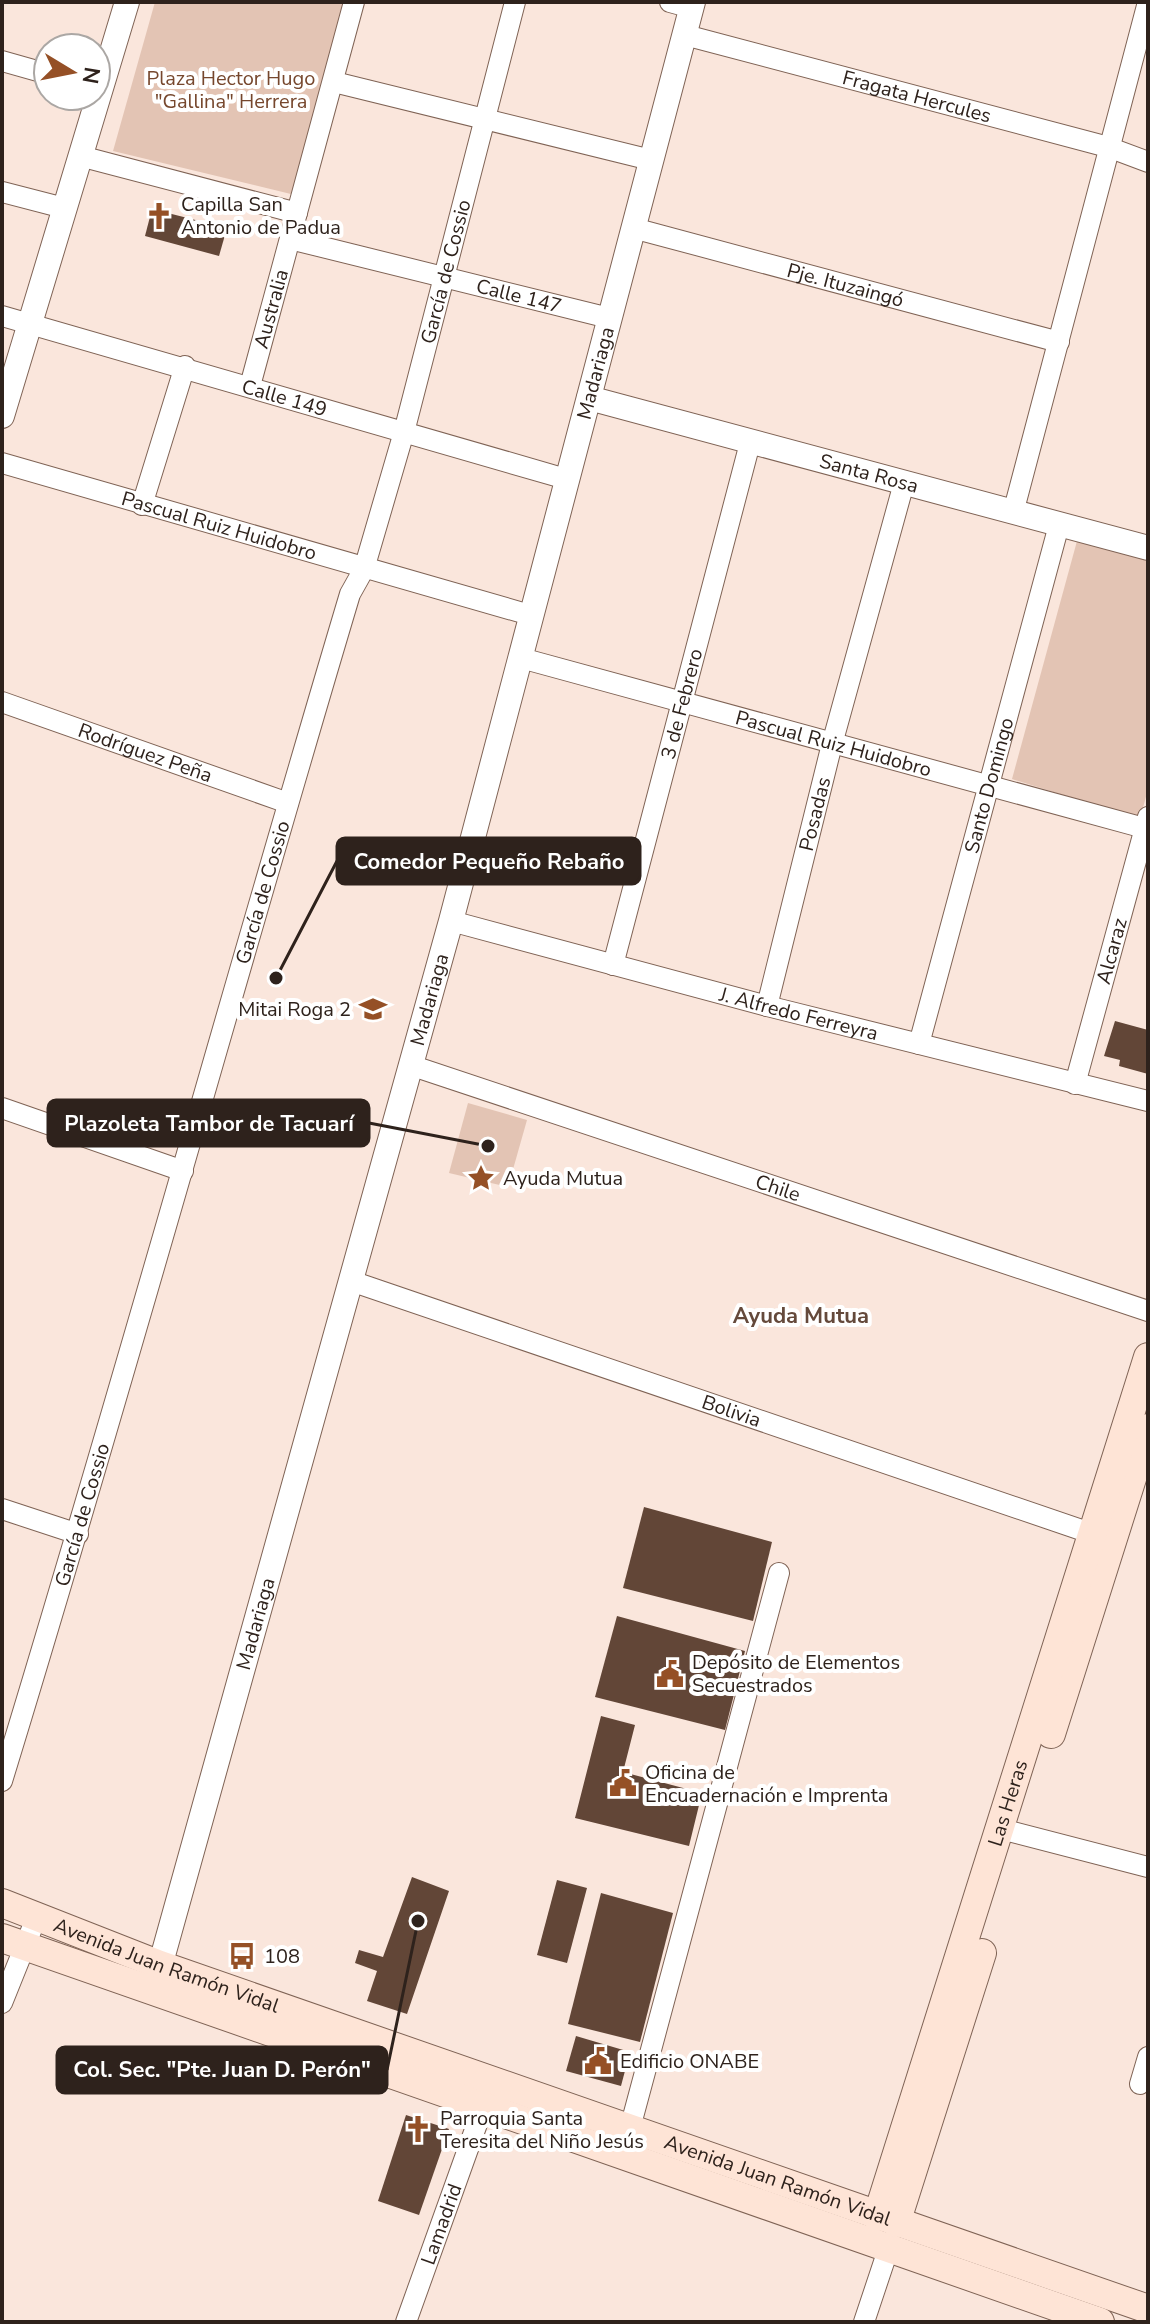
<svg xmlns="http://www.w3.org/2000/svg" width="1150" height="2324" font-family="'Nunito Sans',sans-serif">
<rect width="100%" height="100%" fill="#fae6dc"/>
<g fill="#e3c4b4">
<polygon points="155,2 345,2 295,195 113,151"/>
<polygon points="1077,541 1148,561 1148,789 1140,819 1012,779"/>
<polygon points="468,1103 527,1120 508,1187 449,1173"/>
</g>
<g fill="#624637">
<polygon points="152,209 227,228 219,256 145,236"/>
<polygon points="1115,1021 1148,1030 1148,1074 1119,1066 1120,1060 1104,1056"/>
<polygon points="644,1507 772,1542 753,1621 623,1588"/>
<polygon points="617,1616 745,1651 725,1730 595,1697"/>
<polygon points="601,1716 635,1725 623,1772 702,1793 689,1846 575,1818"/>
<polygon points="412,1877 449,1891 407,2014 367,2001 377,1971 355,1963 359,1950 383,1957"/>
<polygon points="557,1880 587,1888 567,1963 537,1955"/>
<polygon points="601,1893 673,1913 640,2042 568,2024"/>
<polygon points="576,2036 630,2052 621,2086 566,2071"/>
<polygon points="406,2115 449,2129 419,2215 378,2201"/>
</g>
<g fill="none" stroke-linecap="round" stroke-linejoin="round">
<g stroke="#7f6355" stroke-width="22">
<g id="minor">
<polyline points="670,2 692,8"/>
<path id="s1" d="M685 35 1108 147 1148 162"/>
<polyline points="2,61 48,74"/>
<polyline points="334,82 651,160"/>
<polyline points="80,156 297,213"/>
<polyline points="2,192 64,208"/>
<path id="s2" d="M633 228 1059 342"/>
<path id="s3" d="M290 239 609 318"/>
<path id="s4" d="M2 316 566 479"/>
<path id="s5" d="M250 386 354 2"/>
<path id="s6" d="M2 463 530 615"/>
<polyline points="142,505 185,366"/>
<polyline points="1013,513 1148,2"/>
<path id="s7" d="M521 658 1148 829"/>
<path id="s8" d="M2 702 288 803"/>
<path id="s9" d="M451 921 767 1006 1148 1101"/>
<path id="s10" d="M613 965 750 443"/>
<path id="s11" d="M767 1006 832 744 904 483"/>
<path id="s12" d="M919 1044 1059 525"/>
<path id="s13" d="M410 1065 1148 1311"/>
<path id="s14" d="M1075 1084 1148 817"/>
<polyline points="2,1108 183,1171"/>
<path id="s15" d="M351 1281 1105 1538"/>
<polyline points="2,1509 78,1534"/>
<path id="s16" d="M2 1781C123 1387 232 989 350 594L364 569 404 432 515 2"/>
<polyline points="1001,1829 1148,1867"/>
<polyline points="2,2003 37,1916"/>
<polyline points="1140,2084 1148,2057"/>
<polyline points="630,2128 779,1573"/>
<path id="s17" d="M406 2322 487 2096"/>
<polyline points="864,2322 888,2250"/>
</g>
</g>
<g stroke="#7f6355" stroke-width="26">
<g id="tertiary">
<path id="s18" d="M589 398 1148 548"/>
<polyline points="2,416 127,2"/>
<path id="s19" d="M155 1984 451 921 693 2"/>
</g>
</g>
<g stroke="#7f6355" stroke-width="30">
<g id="secondary">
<polyline points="1051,1734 1148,1428"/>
<path id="s20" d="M2 1903 160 1965 1148 2309"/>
<polyline points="2,1938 1100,2322"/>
<path id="s21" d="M877 2217 1148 1357"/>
<polyline points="896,2223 982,1953"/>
</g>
</g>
<use href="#minor" stroke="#fff" stroke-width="20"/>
<use href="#tertiary" stroke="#fff" stroke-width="24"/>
<use href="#secondary" stroke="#fee4d6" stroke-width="28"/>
</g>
<defs>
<g id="church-bare" transform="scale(2.16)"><path d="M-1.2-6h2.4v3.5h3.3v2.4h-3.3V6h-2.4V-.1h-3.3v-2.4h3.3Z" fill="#955026" stroke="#fff" stroke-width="2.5" paint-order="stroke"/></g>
<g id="school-bare" transform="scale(2.16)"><path d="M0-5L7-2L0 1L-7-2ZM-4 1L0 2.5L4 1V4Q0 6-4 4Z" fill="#955026" stroke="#fff" stroke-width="2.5" paint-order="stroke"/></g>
<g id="sight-bare" transform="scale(2.16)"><path d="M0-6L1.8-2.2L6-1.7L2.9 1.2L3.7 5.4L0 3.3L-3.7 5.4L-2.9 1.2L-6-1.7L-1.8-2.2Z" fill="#955026" stroke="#fff" stroke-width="2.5" paint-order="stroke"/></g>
<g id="civic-bare" transform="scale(2.16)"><path d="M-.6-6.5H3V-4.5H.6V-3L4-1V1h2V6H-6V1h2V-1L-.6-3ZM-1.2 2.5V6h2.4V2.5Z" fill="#955026" stroke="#fff" stroke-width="2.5" paint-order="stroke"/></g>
<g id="bus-bare" transform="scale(2.16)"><path d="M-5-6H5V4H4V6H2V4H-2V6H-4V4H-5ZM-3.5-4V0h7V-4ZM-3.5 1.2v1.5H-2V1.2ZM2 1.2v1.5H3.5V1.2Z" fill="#955026" stroke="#fff" stroke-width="2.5" paint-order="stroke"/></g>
</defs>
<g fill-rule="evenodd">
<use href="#church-bare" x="159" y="216"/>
<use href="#school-bare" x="373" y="1009"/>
<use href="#sight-bare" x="481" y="1178"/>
<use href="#civic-bare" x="670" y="1674"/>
<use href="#civic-bare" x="623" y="1783"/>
<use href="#bus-bare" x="242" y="1956"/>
<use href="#civic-bare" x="598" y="2061"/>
<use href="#church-bare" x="418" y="2129"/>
</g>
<g text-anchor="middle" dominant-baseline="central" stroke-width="8" stroke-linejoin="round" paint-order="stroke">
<g font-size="20" fill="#76472d" stroke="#fff">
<text x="231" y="78">Plaza Hector Hugo<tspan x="231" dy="23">"Gallina" Herrera</tspan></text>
</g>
<g font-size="20" fill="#2e221c" stroke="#fff">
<text stroke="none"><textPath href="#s1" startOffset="240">Fragata Hercules</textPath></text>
<text stroke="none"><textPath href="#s16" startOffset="1574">García de Cossio</textPath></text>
<text stroke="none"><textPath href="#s2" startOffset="220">Pje. Ituzaingó</textPath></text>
<text stroke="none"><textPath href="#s3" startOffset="236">Calle 147</textPath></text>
<text stroke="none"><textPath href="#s5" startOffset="80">Australia</textPath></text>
<text stroke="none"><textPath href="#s19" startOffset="1670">Madariaga</textPath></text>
<text stroke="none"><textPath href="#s4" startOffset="294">Calle 149</textPath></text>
<text stroke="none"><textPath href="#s18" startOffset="290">Santa Rosa</textPath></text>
<text stroke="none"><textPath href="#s6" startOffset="226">Pascual Ruiz Huidobro</textPath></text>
<text stroke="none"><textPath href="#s10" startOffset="270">3 de Febrero</textPath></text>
<text stroke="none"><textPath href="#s7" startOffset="324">Pascual Ruiz Huidobro</textPath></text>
<text stroke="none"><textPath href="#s8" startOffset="152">Rodríguez Peña</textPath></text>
<text stroke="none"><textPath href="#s12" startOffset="268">Santo Domingo</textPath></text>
<text stroke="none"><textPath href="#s11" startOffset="198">Posadas</textPath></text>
<text stroke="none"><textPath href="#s16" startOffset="926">García de Cossio</textPath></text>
<text stroke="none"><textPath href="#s14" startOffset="138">Alcaraz</textPath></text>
<text stroke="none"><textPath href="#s19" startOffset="1022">Madariaga</textPath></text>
<text stroke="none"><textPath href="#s9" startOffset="360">J. Alfredo Ferreyra</textPath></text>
<text stroke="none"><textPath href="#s13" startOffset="388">Chile</textPath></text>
<text stroke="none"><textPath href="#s15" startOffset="402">Bolivia</textPath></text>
<text stroke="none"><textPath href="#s16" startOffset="278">García de Cossio</textPath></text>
<text stroke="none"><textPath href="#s19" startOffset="374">Madariaga</textPath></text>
<text stroke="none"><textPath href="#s21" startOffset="434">Las Heras</textPath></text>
<text stroke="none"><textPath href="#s20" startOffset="176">Avenida Juan Ramón Vidal</textPath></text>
<text stroke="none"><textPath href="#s20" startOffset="824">Avenida Juan Ramón Vidal</textPath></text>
<text stroke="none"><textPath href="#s17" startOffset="104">Lamadrid</textPath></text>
</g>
<g font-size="20" fill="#2e221c" stroke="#fff" text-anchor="start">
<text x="181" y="204">Capilla San<tspan x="181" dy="23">Antonio de Padua</tspan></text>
<text x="351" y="1009" text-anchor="end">Mitai Roga 2</text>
<text x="503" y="1178">Ayuda Mutua</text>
<text x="692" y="1662">Depósito de Elementos<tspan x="692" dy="23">Secuestrados</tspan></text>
<text x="645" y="1772">Oficina de<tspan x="645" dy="23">Encuadernación e Imprenta</tspan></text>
<text x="264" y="1956">108</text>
<text x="620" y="2061">Edificio ONABE</text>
<text x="440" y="2118">Parroquia Santa<tspan x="440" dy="23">Teresita del Niño Jesús</tspan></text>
</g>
<g font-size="22" font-weight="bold" fill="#64493b" stroke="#fff">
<text x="801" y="1316">Ayuda Mutua</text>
</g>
</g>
<path fill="none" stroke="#2e221c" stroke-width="3" d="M276 978L337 861M488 1146L369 1123M418 1921L387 2070"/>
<g fill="#2e221c" stroke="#fff" stroke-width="3">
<circle cx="276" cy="978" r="8"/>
<circle cx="488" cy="1146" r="8"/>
<circle cx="418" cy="1921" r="8"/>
</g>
<g fill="#2e221c" stroke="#2e221c" stroke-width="3">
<rect x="337" y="838" width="303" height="46" rx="8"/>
<rect x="48" y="1100" width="321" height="46" rx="8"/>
<rect x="57" y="2047" width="330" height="46" rx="8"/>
</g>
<g font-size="22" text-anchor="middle" font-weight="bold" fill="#fff">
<text x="489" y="869">Comedor Pequeño Rebaño</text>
<text x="209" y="1131">Plazoleta Tambor de Tacuarí</text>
<text x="222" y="2077">Col. Sec. "Pte. Juan D. Perón"</text>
</g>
<rect width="1150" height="2324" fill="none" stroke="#2e221c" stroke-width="8"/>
<g transform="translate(72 72) rotate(100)"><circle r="38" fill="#ffffff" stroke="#aba7a4" stroke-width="2"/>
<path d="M0-6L14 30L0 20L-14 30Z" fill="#955026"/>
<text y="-12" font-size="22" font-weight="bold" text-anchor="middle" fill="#2e221c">N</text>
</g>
</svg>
